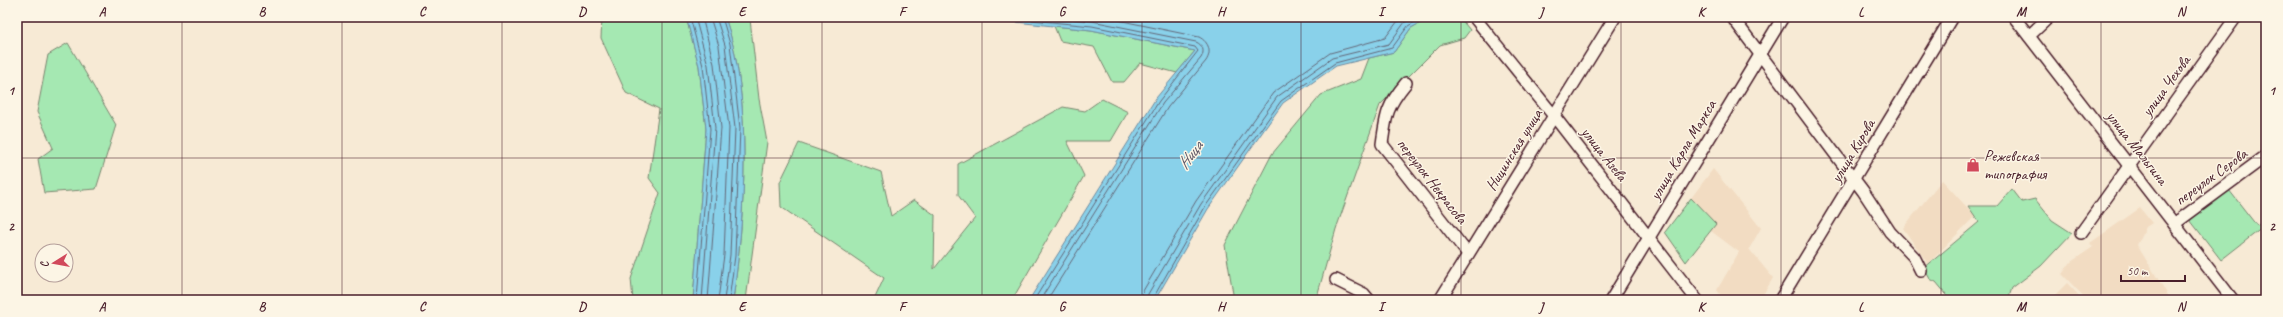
<svg xmlns="http://www.w3.org/2000/svg" width="2283" height="317" font-family="Caveat,sans-serif">
<rect width="100%" height="100%" fill="#f7ead5"/>
<filter id="ink" filterUnits="userSpaceOnUse"><feTurbulence type="fractalNoise" baseFrequency=".025" numOctaves="2"/><feDisplacementMap in="SourceGraphic" scale="8" xChannelSelector="R" yChannelSelector="G"/><feConvolveMatrix kernelMatrix="1 2 1 2 8 2 1 2 1" color-interpolation-filters="sRGB"/></filter>
<g filter="url(#ink)">
<g fill="#f2dcc2">
<polygon points="1713,169 1761,228 1749,249 1773,278 1760,300 1745,300 1742,297 1740,300 1724,300 1717,290 1739,252 1711,231 1715,224 1691,198"/>
<polygon points="1942,180 1975,216 1928,264 1903,228"/>
<polygon points="2140,208 2152,223 2146,227 2137,245 2171,300 2087,300 2062,274 2071,262 2093,247 2090,243"/>
<polygon points="2067,283 2083,300 2050,300"/>
</g>
<g fill="#a5e8b2" stroke="#78846e">
<polygon points="602,17 686,17 699,66 706,129 693,300 633,300 631,279 660,193 649,178 659,109 626,93 601,38"/>
<path d="M725 17H748L750 19 759 99 767 142 746 300H733C745 214 753 99 725 17Z"/>
<polygon points="1431,17 1459,17 1470,30 1464,38 1440,45 1380,105 1336,229 1316,300 1234,300 1225,245 1272,154 1321,95 1361,79 1369,58 1394,52 1411,28"/>
<polygon points="1054,26 1091,30 1195,51 1177,73 1140,63 1124,82 1112,82 1094,47 1060,41"/>
<polygon points="68,43 116,125 96,189 44,193 38,159 53,148 37,112 48,55"/>
<polygon points="1102,99 1128,112 1111,141 1067,141 1084,176 1012,300 874,300 884,278 781,207 780,182 799,143 881,172 891,216 914,200 935,215 934,269 975,218 958,195 958,164 1063,107 1085,111"/>
<polygon points="2012,189 2022,202 2035,199 2052,220 2072,233 2041,266 2012,288 2008,300 1951,300 1936,282 1930,279 1924,268 1979,222 1968,206 1997,206"/>
<polygon points="2229,190 2257,226 2266,219 2266,232 2262,228 2221,260 2190,220"/>
<polygon points="1691,198 1716,224 1686,262 1665,232"/>
</g>
<g fill="#89d1ea" stroke="#708a9e">
<path d="M686 17H725C753 99 745 214 733 300H693L706 129 699 66Z"/>
<polygon points="968,17 1431,17 1411,28 1394,52 1336,66 1283,103 1208,209 1155,300 1029,300 1156,98 1195,51 1091,30"/>
</g>
<g fill="none" stroke-linecap="round" stroke-linejoin="round">
<g stroke="#636677" stroke-width="1">
<polyline points="690,17 703,66 710,129 697,300"/>
<polyline points="695,17 708,65 715,128 702,300"/>
<polyline points="702,17 714,64 721,128 708,300"/>
<polyline points="710,17 719,46 729,128 724,255 718,300"/>
<polyline points="716,17 725,45 735,128 730,255 724,300"/>
<polyline points="722,17 730,44 740,128 735,256 729,300"/>
<polyline points="1000,17 1092,26 1195,47 1198,51 1159,101 1034,300"/>
<path d="M1040 300 1163 103 1201 58C1205 51 1203 45 1196 42L1092 21 1050 17"/>
<path d="M1047 300 1168 107 1206 61C1212 52 1209 42 1199 37L1103 17"/>
<polyline points="1141,300 1143,291 1196,201 1273,93 1330,53 1385,38 1401,17"/>
<polyline points="1147,300 1148,294 1201,204 1277,97 1332,58 1389,44 1405,22 1413,17"/>
<polyline points="1152,300 1205,207 1281,101 1335,63 1392,48 1408,26 1423,17"/>
</g>
<g stroke="#4a1f2b" stroke-width="14">
<g id="minor">
<polyline points="1474,17 1554,116 1697,300"/>
<polyline points="1732,17 1863,191 1890,232 1914,257 1921,271"/>
<polyline points="2014,17 2233,300"/>
<polyline points="2029,36 2049,17"/>
<path d="M1406 83C1387 106 1386 114 1382 144L1468 254"/>
<polyline points="2174,224 2266,156"/>
<polyline points="2081,233 2236,17"/>
<polyline points="1336,280 1364,294 1369,300"/>
<polyline points="1440,300 1615,17"/>
<polyline points="1611,300 1783,17"/>
<polyline points="1780,300 1952,17"/>
</g>
</g>
<use href="#minor" stroke="#fcf5e5" stroke-width="11"/>
</g>
</g>
<path fill="none" stroke="#4a1f2b" stroke-width="1" stroke-opacity="0.55" d="M182 17V300M342 17V300M502 17V300M662 17V300M822 17V300M982 17V300M1142 17V300M1301 17V300M1461 17V300M1621 17V300M1781 17V300M1941 17V300M2101 17V300M17 158H2266"/>
<defs>
<g id="shop-bare" transform="scale(1.08)"><path d="M-5-2.5h2.3a2.7 3.5 0 0 1 5.4 0H5L5.5 6h-11ZM-1.5-2.5h3a1.5 2.3 0 0 0-3 0Z" fill="#d1495b" stroke="#fcf5e5" stroke-width="2.5" paint-order="stroke"/></g>
</defs>
<g fill-rule="evenodd">
<use href="#shop-bare" x="1973" y="165"/>
</g>
<g text-anchor="middle" dominant-baseline="central" stroke-width="3" stroke-linejoin="round" paint-order="stroke">
<g font-size="16" fill="#4a1f2b" stroke="#fcf5e5">
<text transform="translate(2166 86) rotate(-54)">улица Чехова</text>
<text transform="translate(2137 148) rotate(52)">улица Мальгина</text>
<text transform="translate(1514 150) rotate(-58)">Ницинская улица</text>
<text transform="translate(1683 150) rotate(-59)">улица Карла Маркса</text>
<text transform="translate(1853 151) rotate(-59)">улица Кирова</text>
<text transform="translate(1604 154) rotate(52)">улица Азева</text>
<text transform="translate(2211 177) rotate(-36)">переулок Серова</text>
<text transform="translate(1432 181) rotate(52)">переулок Некрасова</text>
</g>
<g font-size="16" fill="#4a1f2b" stroke="#fcf5e5" text-anchor="start">
<text x="1984" y="156">Режевская<tspan x="1984" dy="18">типография</tspan></text>
</g>
<g font-size="17" font-style="italic" fill="#5d5464" stroke="#fcf5e5">
<text transform="translate(1190 155) rotate(-53)">Ница</text>
</g>
</g>
<rect width="2283" height="317" fill="none" stroke="#fcf5e5" stroke-width="44"/>
<g transform="translate(54 263) rotate(259)"><circle r="19" fill="#fcf5e5" stroke="#b59f9b"/>
<path d="M0-3L7 15L0 10L-7 15Z" fill="#d1495b"/>
<text y="-6" font-size="11" font-weight="bold" text-anchor="middle" fill="#4a1f2b">С</text>
</g>
<path d="M2121 275v6h64v-6" fill="none" stroke="#4a1f2b" stroke-width="2"/>
<text x="2127" y="275" font-size="12" fill="#4a1f2b" stroke="#fcf5e5" stroke-width="3" paint-order="stroke">50 m</text>
<rect x="22" y="22" width="2239" height="273" fill="none" stroke="#4a1f2b" stroke-width="1.5"/>
<g font-size="13" text-anchor="middle" font-weight="bold" fill="#4a1f2b">
<text x="102" y="16">A</text>
<text x="262" y="16">B</text>
<text x="422" y="16">C</text>
<text x="582" y="16">D</text>
<text x="742" y="16">E</text>
<text x="902" y="16">F</text>
<text x="1062" y="16">G</text>
<text x="1221" y="16">H</text>
<text x="1381" y="16">I</text>
<text x="1541" y="16">J</text>
<text x="1701" y="16">K</text>
<text x="1861" y="16">L</text>
<text x="2021" y="16">M</text>
<text x="2181" y="16">N</text>
<text x="11" y="95">1</text>
<text x="2272" y="95">1</text>
<text x="11" y="231">2</text>
<text x="2272" y="231">2</text>
<text x="102" y="311">A</text>
<text x="262" y="311">B</text>
<text x="422" y="311">C</text>
<text x="582" y="311">D</text>
<text x="742" y="311">E</text>
<text x="902" y="311">F</text>
<text x="1062" y="311">G</text>
<text x="1221" y="311">H</text>
<text x="1381" y="311">I</text>
<text x="1541" y="311">J</text>
<text x="1701" y="311">K</text>
<text x="1861" y="311">L</text>
<text x="2021" y="311">M</text>
<text x="2181" y="311">N</text>
</g>
</svg>
